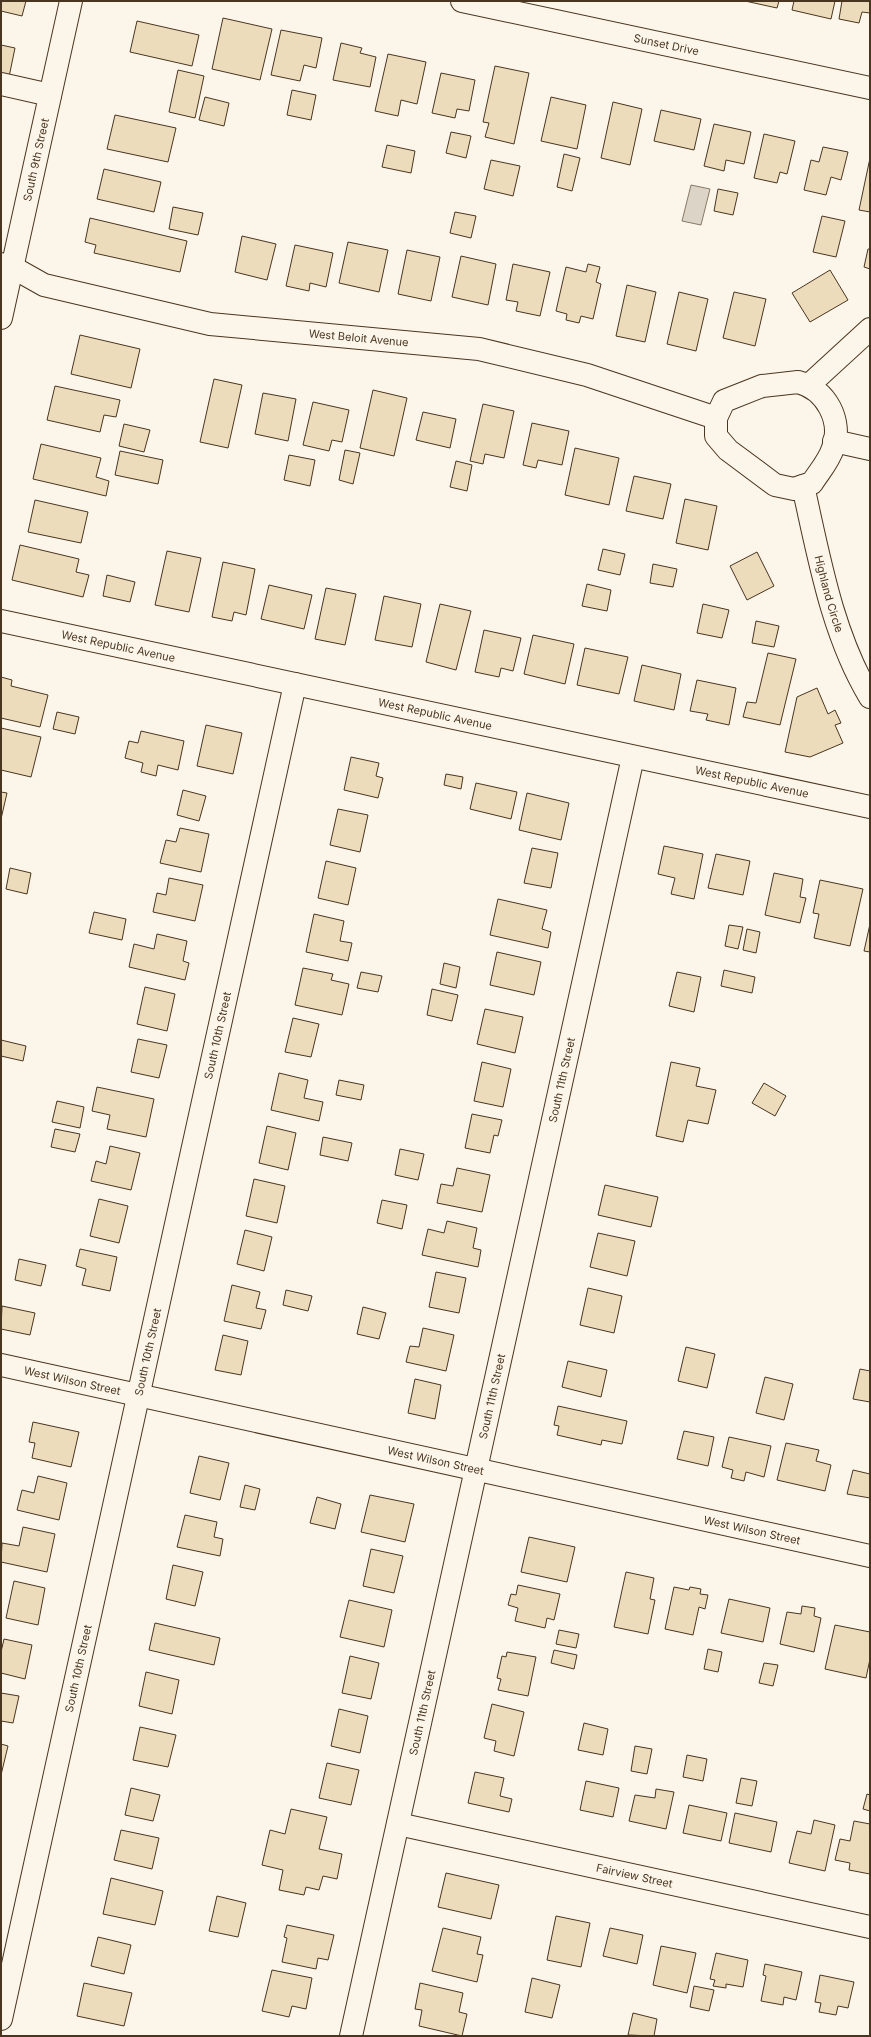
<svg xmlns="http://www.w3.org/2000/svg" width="871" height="2037" font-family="Inter,sans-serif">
<rect width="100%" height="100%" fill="#fbf6e9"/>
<polygon fill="#dcd4c6" stroke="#887966" points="691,185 710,189 701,225 682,221"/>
<g fill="#ecdcbc" stroke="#4a3520">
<polygon points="1,1 26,1 22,16 1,11"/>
<polygon points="745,1 779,1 777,8"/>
<polygon points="794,1 835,1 831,19 792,10"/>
<polygon points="842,1 870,1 870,13 862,12 859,23 839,19"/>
<polygon points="223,18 272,29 260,80 212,69"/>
<polygon points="137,21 199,35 192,66 130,52"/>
<polygon points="281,30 322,38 316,68 304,65 300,81 271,75"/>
<polygon points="341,43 362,48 360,53 376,57 370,87 333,80"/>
<polygon points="1,45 15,48 9,77 1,75"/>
<polygon points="388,54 426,62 417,104 401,100 398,116 375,111"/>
<polygon points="495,66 529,73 514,144 485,137 489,123 483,122"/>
<polygon points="178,70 204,76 195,118 169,112"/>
<polygon points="441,73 475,80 469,111 457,109 455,118 432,113"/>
<polygon points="292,90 316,95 311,120 287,115"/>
<polygon points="205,97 229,103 224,126 199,120"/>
<polygon points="551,97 586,105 577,149 541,141"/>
<polygon points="613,102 642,109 630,165 601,158"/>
<polygon points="661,110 701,119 694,150 654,141"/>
<polygon points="115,115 176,128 168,162 107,149"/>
<polygon points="714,124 751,132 744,164 726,160 724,171 704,166"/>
<polygon points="451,132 471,136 466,158 446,153"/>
<polygon points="764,134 795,141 787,174 780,172 777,183 754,178"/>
<polygon points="387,145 415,151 411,173 382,167"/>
<polygon points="823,147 848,152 841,180 831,177 826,195 804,190 811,160 819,162"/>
<polygon points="564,154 580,158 572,191 557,187"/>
<polygon points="870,158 870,212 859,210"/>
<polygon points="491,160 520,166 513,196 484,189"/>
<polygon points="104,169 161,182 154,212 97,199"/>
<polygon points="718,189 738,193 733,215 714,211"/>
<polygon points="173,207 203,213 198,235 169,229"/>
<polygon points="455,212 476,216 471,238 450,233"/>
<polygon points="822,216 845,221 836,257 813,252"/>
<polygon points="90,218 187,241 180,272 94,253 96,245 85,242"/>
<polygon points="242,236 276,244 267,280 235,272"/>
<polygon points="348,242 388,250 379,292 339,283"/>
<polygon points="295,245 333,253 326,287 310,283 309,291 286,286"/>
<polygon points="868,249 870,249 870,269 864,267"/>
<polygon points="407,250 440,257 431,301 398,294"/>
<polygon points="461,256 496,264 488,305 452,297"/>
<polygon points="513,264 550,272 540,316 516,311 518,302 506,300"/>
<polygon points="588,264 600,267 596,282 601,284 593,319 581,316 579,323 566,320 567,314 556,311 566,267 586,272"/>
<polygon points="830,270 848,300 810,322 792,293"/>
<polygon points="627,285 656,292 645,342 616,336"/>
<polygon points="679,292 708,299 696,351 667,344"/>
<polygon points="734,292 766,299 755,346 723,338"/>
<polygon points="80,335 140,349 131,388 71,374"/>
<polygon points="214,379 242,385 228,448 200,442"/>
<polygon points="55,386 120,400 116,417 104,415 100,432 47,420"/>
<polygon points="373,390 407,398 394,456 360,448"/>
<polygon points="263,393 296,399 288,441 255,434"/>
<polygon points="313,402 349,410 342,442 332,440 329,451 303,445"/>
<polygon points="483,404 514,411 504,458 485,454 483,464 470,461"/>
<polygon points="423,412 456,419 450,448 416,440"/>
<polygon points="532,423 569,431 562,465 538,460 536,468 523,465"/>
<polygon points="124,424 150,430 144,452 119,446"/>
<polygon points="41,444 101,458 96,477 109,481 106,496 33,479"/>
<polygon points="575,448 619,458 609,505 565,495"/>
<polygon points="345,450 360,453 353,484 339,480"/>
<polygon points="120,451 163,460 158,484 115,475"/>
<polygon points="289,455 315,460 310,486 284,480"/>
<polygon points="456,461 472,465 467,491 450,487"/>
<polygon points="634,476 671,484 663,519 626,511"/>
<polygon points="685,499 717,506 708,550 676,543"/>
<polygon points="35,500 88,512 81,543 28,532"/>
<polygon points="20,545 79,559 76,572 89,575 83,597 12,580"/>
<polygon points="603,549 625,554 620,575 598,570"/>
<polygon points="167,551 201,558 189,612 155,605"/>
<polygon points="757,552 774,586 747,600 730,566"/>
<polygon points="223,562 255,569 246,615 234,612 232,621 212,617"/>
<polygon points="653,564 677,569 673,587 650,583"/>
<polygon points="107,575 135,582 130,602 103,596"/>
<polygon points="587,584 611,590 607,611 582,606"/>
<polygon points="269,585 312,595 304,629 261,619"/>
<polygon points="326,588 356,594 345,645 315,639"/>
<polygon points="384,596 421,604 412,647 375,640"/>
<polygon points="440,604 471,611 456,670 426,662"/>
<polygon points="703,604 729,610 722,638 697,633"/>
<polygon points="756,621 779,626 774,647 752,643"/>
<polygon points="484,630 521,638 513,671 501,668 499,677 475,672"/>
<polygon points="533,635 574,644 565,684 524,674"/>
<polygon points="585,648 628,657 619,694 577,685"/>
<polygon points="768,653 796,659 780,725 743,717 747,702 756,703"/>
<polygon points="642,665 681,674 674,710 634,701"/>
<polygon points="1,677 12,680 11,686 48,695 40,727 1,718"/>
<polygon points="697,680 736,688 729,725 706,720 708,714 690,711"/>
<polygon points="817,688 828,714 835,710 841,723 835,725 843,743 810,757 785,752 797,697"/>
<polygon points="57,712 79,717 75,734 53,729"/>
<polygon points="206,725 242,733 233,774 197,766"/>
<polygon points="1,728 41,737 31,777 1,770"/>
<polygon points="141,731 184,741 178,770 158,765 156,776 141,772 143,763 125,758 129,741 138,743"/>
<polygon points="351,757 379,763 376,776 383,778 378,798 344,790"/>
<polygon points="446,774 463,777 461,789 444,785"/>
<polygon points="476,783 517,792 511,819 470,809"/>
<polygon points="183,790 206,796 199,821 177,815"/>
<polygon points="1,792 7,793 1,819"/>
<polygon points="527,793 569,803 561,840 519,830"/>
<polygon points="338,809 368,815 360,852 330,845"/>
<polygon points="180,828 209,834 201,872 160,863 166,840 176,842"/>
<polygon points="664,846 703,854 694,899 671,894 675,878 658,874"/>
<polygon points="532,848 558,853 551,888 524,883"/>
<polygon points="716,854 750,861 743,895 708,888"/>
<polygon points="326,861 356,868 348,905 318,898"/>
<polygon points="10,868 31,873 27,894 6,889"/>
<polygon points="774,873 803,879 800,897 806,898 800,923 765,915"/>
<polygon points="169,878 203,885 195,921 153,912 157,893 166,895"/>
<polygon points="820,880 863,889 850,946 814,938 819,914 813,913"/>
<polygon points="498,899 547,910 542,929 551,932 548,948 490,935"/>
<polygon points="94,912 126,919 122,940 89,933"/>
<polygon points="314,914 344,921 340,941 352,943 348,961 306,952"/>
<polygon points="870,924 870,952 864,951"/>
<polygon points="729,925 743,927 738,949 725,946"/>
<polygon points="747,929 760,932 756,953 743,950"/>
<polygon points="157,934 187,941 183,961 189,963 185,980 129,967 134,944 154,949"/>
<polygon points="497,952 541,962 534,995 490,985"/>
<polygon points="444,963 460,967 456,988 440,984"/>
<polygon points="303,968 333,974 331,980 349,984 342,1015 295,1005"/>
<polygon points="724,970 755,977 752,993 721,986"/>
<polygon points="361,972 382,976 378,992 357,988"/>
<polygon points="677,972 701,977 694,1012 669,1006"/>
<polygon points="145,987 175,994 167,1031 137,1024"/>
<polygon points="432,989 458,995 452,1021 427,1015"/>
<polygon points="485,1009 523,1017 515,1053 477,1044"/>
<polygon points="293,1018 319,1024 311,1057 285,1052"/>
<polygon points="138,1039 167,1045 159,1078 131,1072"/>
<polygon points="1,1040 26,1046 23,1061 1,1056"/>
<polygon points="482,1062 511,1069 503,1107 474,1101"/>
<polygon points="671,1062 700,1068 696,1086 716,1090 708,1124 688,1120 683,1142 656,1136"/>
<polygon points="279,1073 308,1080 304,1098 323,1102 319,1121 271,1110"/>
<polygon points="339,1080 364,1085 361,1100 336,1095"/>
<polygon points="764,1083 786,1096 775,1116 752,1103"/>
<polygon points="97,1087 154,1099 146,1137 107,1129 110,1115 92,1111"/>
<polygon points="57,1101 84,1107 80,1128 52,1122"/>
<polygon points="472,1114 502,1120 498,1136 494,1135 490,1153 465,1148"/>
<polygon points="267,1126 296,1133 288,1170 259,1163"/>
<polygon points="55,1129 80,1134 75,1152 51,1147"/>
<polygon points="323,1137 352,1143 348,1161 320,1155"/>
<polygon points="110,1146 140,1153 131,1190 91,1181 96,1161 106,1164"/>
<polygon points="400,1149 424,1154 418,1180 395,1175"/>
<polygon points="457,1168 490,1175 482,1212 437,1203 441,1184 453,1186"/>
<polygon points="254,1179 285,1186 277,1223 246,1216"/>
<polygon points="605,1185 658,1197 651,1227 598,1215"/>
<polygon points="99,1199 128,1206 119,1243 90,1236"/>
<polygon points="382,1200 407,1205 402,1229 377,1223"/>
<polygon points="447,1221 477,1228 473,1248 481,1250 478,1267 422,1255 428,1229 444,1233"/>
<polygon points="245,1230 272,1237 264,1271 237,1264"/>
<polygon points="598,1233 635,1241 627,1276 590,1267"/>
<polygon points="80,1249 117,1257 110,1291 82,1285 86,1269 76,1266"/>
<polygon points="19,1259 46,1265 41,1286 15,1280"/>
<polygon points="436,1272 466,1278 459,1313 429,1307"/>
<polygon points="232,1285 260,1292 256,1308 266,1310 261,1329 224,1321"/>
<polygon points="588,1288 622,1296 614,1333 580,1325"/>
<polygon points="286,1290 312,1296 308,1311 283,1305"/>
<polygon points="2,1306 35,1313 30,1335 1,1329"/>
<polygon points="363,1307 386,1313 379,1339 357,1334"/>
<polygon points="423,1328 454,1335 446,1371 406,1362 410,1346 419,1347"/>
<polygon points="223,1335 248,1341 241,1375 215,1370"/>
<polygon points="686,1347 715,1354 707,1388 678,1381"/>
<polygon points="568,1361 607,1370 601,1397 562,1387"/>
<polygon points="860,1369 870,1371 870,1402 853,1399"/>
<polygon points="765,1377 793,1384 784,1420 756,1413"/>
<polygon points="415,1379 441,1385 435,1419 408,1413"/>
<polygon points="558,1406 627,1421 622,1444 602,1440 601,1445 557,1435 559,1426 554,1425"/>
<polygon points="33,1422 79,1432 71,1467 32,1458 35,1443 29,1442"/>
<polygon points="684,1431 714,1437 708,1466 677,1459"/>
<polygon points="729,1437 771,1446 764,1477 746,1472 744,1481 731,1478 733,1470 722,1467"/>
<polygon points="786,1443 819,1450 816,1461 831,1465 825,1491 777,1480"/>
<polygon points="199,1456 229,1463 220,1500 190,1493"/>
<polygon points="853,1470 870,1474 870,1498 847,1494"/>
<polygon points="38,1476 67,1483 59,1520 17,1510 22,1490 34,1493"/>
<polygon points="245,1485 260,1489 255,1510 240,1507"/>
<polygon points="370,1495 414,1504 405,1542 361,1532"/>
<polygon points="317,1497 341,1504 335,1529 310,1523"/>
<polygon points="185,1515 217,1522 214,1537 223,1539 220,1556 177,1547"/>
<polygon points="23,1527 55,1534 47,1572 1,1562 2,1543 19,1546"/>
<polygon points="529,1537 575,1547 567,1582 521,1572"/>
<polygon points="371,1549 403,1556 394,1593 363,1586"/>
<polygon points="173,1565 203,1572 195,1606 166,1599"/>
<polygon points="626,1572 654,1578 650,1599 655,1600 648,1634 614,1627"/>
<polygon points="14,1581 45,1588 38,1625 6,1618"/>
<polygon points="518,1585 560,1594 554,1620 547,1618 545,1628 515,1621 518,1608 508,1605 511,1594 516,1595"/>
<polygon points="674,1587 689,1590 690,1587 701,1589 700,1594 708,1595 705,1609 699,1607 693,1635 665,1629"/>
<polygon points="729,1599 770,1608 763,1642 721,1633"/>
<polygon points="349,1600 392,1610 384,1647 340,1637"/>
<polygon points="802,1606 815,1608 814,1616 821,1618 814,1652 780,1644 787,1612 801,1614"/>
<polygon points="155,1623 220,1638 214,1665 149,1650"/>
<polygon points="835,1625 870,1632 870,1659 866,1678 825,1669"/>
<polygon points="559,1630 579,1634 576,1648 556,1644"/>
<polygon points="4,1639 32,1645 25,1679 1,1673 1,1652"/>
<polygon points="708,1649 722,1652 718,1672 704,1669"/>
<polygon points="554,1650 577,1655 574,1669 551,1663"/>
<polygon points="507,1652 536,1657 528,1696 498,1690 501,1679 497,1678 502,1656 506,1657"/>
<polygon points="350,1656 379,1663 371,1699 342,1693"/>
<polygon points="764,1663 778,1665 773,1686 759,1683"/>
<polygon points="146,1672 179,1680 172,1714 139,1706"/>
<polygon points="1,1693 19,1696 13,1723 1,1721"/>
<polygon points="492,1704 524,1712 514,1756 494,1751 496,1741 484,1738"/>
<polygon points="339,1709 368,1716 360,1753 331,1746"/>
<polygon points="584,1723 608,1729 603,1755 578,1750"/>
<polygon points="140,1727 176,1735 168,1767 133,1760"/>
<polygon points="1,1744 8,1746 1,1775"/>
<polygon points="635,1746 652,1749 647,1774 631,1771"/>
<polygon points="687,1755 707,1759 703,1781 683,1777"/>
<polygon points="327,1763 359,1770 351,1805 319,1798"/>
<polygon points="475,1772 504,1778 500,1796 512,1799 509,1812 468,1803"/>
<polygon points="741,1778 757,1781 752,1806 736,1803"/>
<polygon points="586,1781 619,1788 613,1817 580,1810"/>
<polygon points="131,1788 160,1795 153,1821 125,1815"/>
<polygon points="656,1789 674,1792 666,1829 629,1821 635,1795 655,1798"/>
<polygon points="867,1794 870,1795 870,1811 863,1809"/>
<polygon points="689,1805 727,1813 721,1841 683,1833"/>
<polygon points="291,1809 327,1817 319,1849 342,1854 337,1879 323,1876 319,1890 306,1887 304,1895 279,1890 283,1870 262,1865 270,1830 285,1834"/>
<polygon points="735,1813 777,1822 771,1852 729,1843"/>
<polygon points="814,1820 835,1825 825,1871 789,1863 797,1831 811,1834"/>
<polygon points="854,1821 870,1824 870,1874 849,1870 850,1863 835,1860 840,1839 850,1841"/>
<polygon points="121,1830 159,1838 152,1869 114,1860"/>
<polygon points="446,1873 499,1885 491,1919 438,1907"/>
<polygon points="111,1878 163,1891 155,1925 103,1914"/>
<polygon points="217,1896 246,1903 238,1937 209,1931"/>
<polygon points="556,1916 590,1923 581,1967 547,1960"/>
<polygon points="287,1925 334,1935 328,1960 318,1958 316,1969 282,1962 287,1938 284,1937"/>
<polygon points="443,1928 481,1937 477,1954 483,1955 477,1982 432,1971"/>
<polygon points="610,1928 643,1935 637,1964 603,1956"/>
<polygon points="98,1937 131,1945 124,1974 91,1966"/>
<polygon points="661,1946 696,1953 687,1993 653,1985"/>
<polygon points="716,1953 748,1960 743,1987 726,1984 726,1988 713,1986 715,1980 710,1979"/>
<polygon points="765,1964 802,1972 796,2000 784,1997 783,2005 761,2001 766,1976 763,1975"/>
<polygon points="272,1970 312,1978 306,2009 292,2006 289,2017 262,2011"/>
<polygon points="820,1975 854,1982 848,2008 838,2006 836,2015 819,2012 821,2003 815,2002"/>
<polygon points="532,1978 560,1985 552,2018 525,2012"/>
<polygon points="84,1983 132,1993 124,2026 77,2016"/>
<polygon points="420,1983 463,1993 459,2012 467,2014 462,2036 419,2026 422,2010 415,2009"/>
<polygon points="694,1986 714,1990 709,2011 690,2007"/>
<polygon points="633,2013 657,2019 654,2036 628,2035"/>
</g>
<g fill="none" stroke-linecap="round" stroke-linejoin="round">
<g stroke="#4a3520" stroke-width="24">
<g id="minor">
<path id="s1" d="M462 1 870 88"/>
<polyline points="1,84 50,95"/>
<path id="s2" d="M1 264 12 267 44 285 210 324 479 349 587 375 716 418"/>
<path d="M798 382C826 389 843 421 833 448 829 461 819 472 812 483L794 489 775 485 728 450 716 436V418L724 401 762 386Z"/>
<polyline points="809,385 870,329"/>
<polyline points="834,441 870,449"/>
<path id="s3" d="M803 486C819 557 832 634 870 697"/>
<path id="s4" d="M1 621 870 807"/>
<path id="s5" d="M1 1365 870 1556"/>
<path id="s6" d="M398 1824 870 1927"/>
<path id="s7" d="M1 2019 295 684"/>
<path id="s8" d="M351 2036 633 757"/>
</g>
</g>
<g stroke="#4a3520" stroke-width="24">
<g id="major">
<path id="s9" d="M1 318 71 1"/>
</g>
</g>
<use href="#minor" stroke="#fbf6e9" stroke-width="22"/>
<use href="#major" stroke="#fbf6e9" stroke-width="22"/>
</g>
<g text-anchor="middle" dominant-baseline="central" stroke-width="3" stroke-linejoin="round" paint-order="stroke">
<g font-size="11" fill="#4a3520" stroke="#fbf6e9">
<text stroke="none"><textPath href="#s1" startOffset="209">Sunset Drive</textPath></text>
<text stroke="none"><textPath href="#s9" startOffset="162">South 9th Street</textPath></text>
<text stroke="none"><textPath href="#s2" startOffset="368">West Beloit Avenue</textPath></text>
<text stroke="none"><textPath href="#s3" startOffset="111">Highland Circle</textPath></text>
<text stroke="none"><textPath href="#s4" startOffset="120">West Republic Avenue</textPath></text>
<text stroke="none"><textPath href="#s4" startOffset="444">West Republic Avenue</textPath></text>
<text stroke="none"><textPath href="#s4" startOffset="768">West Republic Avenue</textPath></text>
<text stroke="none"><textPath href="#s7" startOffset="1007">South 10th Street</textPath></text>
<text stroke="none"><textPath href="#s8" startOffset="979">South 11th Street</textPath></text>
<text stroke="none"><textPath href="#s7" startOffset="683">South 10th Street</textPath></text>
<text stroke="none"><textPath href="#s5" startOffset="73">West Wilson Street</textPath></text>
<text stroke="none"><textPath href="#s8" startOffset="655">South 11th Street</textPath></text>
<text stroke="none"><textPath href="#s5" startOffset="445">West Wilson Street</textPath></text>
<text stroke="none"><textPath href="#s5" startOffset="769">West Wilson Street</textPath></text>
<text stroke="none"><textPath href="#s7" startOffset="359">South 10th Street</textPath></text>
<text stroke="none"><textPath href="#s8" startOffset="331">South 11th Street</textPath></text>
<text stroke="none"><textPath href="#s6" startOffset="242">Fairview Street</textPath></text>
</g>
</g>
<rect width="871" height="2037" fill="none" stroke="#4a3520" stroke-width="4"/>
</svg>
